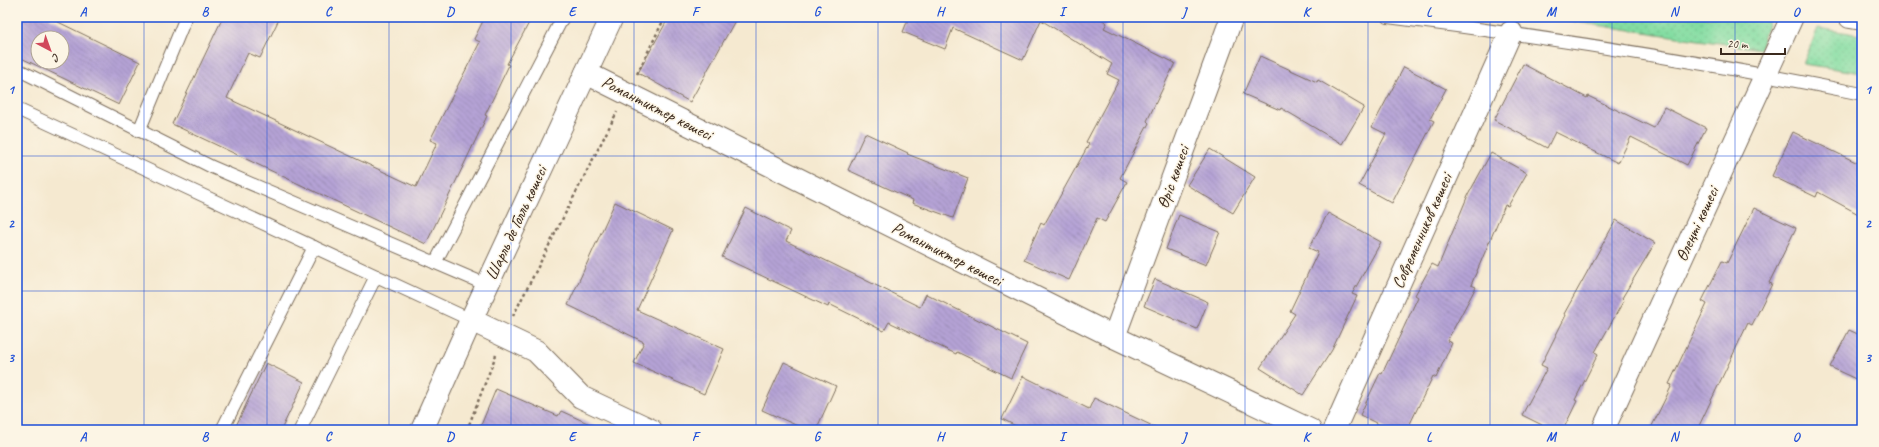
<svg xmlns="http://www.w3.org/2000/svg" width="1879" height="447" font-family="Caveat,sans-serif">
<defs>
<pattern id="green-dots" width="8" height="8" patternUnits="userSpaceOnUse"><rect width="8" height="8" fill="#83dda2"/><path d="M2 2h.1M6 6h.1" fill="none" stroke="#72be8b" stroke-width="1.8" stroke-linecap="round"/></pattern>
<pattern id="building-back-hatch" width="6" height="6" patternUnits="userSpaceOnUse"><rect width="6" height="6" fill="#b5a3d6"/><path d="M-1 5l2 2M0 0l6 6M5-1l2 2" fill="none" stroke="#9485ad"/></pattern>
</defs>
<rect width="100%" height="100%" fill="#fcf5e5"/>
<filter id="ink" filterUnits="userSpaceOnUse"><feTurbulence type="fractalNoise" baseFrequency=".025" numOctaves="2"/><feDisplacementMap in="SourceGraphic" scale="8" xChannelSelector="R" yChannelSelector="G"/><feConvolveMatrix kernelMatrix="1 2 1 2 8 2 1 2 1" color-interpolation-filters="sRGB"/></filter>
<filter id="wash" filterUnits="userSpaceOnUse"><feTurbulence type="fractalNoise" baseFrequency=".012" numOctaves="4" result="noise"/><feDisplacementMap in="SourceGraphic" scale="16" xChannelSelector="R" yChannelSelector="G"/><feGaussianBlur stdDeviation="0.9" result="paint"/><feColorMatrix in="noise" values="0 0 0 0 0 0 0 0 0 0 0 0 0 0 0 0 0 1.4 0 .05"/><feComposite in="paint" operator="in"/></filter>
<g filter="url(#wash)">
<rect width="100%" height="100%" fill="#f5e9d0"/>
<g fill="url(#green-dots)" stroke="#5f8460">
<polygon points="1541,17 1763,17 1770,18 1760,49"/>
<polygon points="1818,28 1862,35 1862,73 1803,64"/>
</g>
<g id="blocks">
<g fill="url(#building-back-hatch)" fill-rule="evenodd">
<path d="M17 17H48L140 62 119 105 17 56ZM38 38H62V62H38Z"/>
<polygon points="223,17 280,17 260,58 248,53 227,98 416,187 437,143 430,140 480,42 474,39 485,17 532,17 507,64 509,65 485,115 487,116 426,244 172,124"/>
<polygon points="669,17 737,17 690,102 638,73"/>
<polygon points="909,17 1098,17 1107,23 1104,28 1175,63 1147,121 1149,123 1120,178 1127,182 1105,222 1097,218 1069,280 1024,260 1041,223 1044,225 1089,144 1086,142 1119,80 1107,74 1112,64 1041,20 1023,60 953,28 945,49 903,32"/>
<polygon points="1260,56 1317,82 1318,80 1364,107 1342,144 1281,108 1280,110 1243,94"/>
<polygon points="1523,64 1587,98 1588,96 1654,128 1664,107 1706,128 1687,165 1631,137 1618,163 1555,132 1547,148 1494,120"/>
<polygon points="1404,67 1446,89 1430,119 1434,121 1392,203 1359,185 1386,134 1372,127"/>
<polygon points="1793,132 1862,165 1862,216 1818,192 1816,197 1772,176"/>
<polygon points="865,133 908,153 907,154 968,178 953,218 912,203 913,200 848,170"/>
<polygon points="1210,149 1255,177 1233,213 1187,185"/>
<polygon points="1491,153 1527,173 1508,206 1505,205 1471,285 1476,287 1447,341 1452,343 1436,378 1433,376 1407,430 1390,430 1360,415 1380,373 1382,374 1418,297 1415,295 1432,264 1438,267 1468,195"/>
<polygon points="615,202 673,230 637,310 724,349 704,394 634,363 644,342 568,305"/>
<polygon points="746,208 791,231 786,241 920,307 926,294 1027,344 1011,378 957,352 956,354 889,322 884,331 829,304 828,307 722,257"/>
<polygon points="1754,208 1796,228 1769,283 1772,284 1752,325 1748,323 1697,430 1650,430 1672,385 1669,384 1707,304 1702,301 1722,261 1727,263"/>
<polygon points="1328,213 1381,242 1352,294 1357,296 1332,350 1303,395 1260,368 1295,314 1290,311 1318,252 1309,248"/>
<polygon points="1179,215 1220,232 1206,265 1166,249"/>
<polygon points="1616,220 1655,243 1622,298 1624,300 1595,352 1598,354 1575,400 1577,401 1563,430 1552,430 1522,415 1547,368 1541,365 1566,315 1564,314"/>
<polygon points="1155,279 1208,302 1197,329 1144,306"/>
<polygon points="1849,330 1862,336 1862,382 1830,367"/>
<polygon points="784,362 836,386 816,430 807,430 762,410"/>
<polygon points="266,363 304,382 281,430 234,430"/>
<polygon points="1023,376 1089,409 1094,398 1161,430 1024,430 1002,419"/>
<polygon points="496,389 558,416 561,411 603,430 479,430"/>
</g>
</g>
</g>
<g filter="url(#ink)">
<use href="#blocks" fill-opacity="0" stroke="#7c6d5c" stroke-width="1"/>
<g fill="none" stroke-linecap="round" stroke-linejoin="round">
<g stroke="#7c6d5c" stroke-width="14">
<g id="lane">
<path d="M1388 17C1547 37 1705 62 1862 94"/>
<polyline points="17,69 212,167 487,285"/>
<polyline points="17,109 471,320"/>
<polyline points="139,131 186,17"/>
<polyline points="435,263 563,17"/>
<polyline points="222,430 314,247"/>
<polyline points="300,430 376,276"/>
</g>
</g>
<g stroke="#7c6d5c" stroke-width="24">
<g id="street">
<polyline points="586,73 1114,337 1310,430"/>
<polyline points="471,320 536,351 581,397 651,430"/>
<polyline points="1114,337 1232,17"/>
<polyline points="1334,430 1511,32"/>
<polyline points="1603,430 1792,17"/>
</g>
</g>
<g stroke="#7c6d5c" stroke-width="24">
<g id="secondary">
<polyline points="1850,17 1862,19"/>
<polyline points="422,430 471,320 612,17"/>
</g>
</g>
<g stroke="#7c6d5c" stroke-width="2.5" stroke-dasharray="3 3" stroke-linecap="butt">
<polyline points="637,74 665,17"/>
<polyline points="513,316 617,112"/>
<polyline points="467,430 496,355"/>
</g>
<use href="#lane" stroke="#fff" stroke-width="12"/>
<use href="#street" stroke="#fff" stroke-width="22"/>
<use href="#secondary" stroke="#fff" stroke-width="22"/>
</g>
</g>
<path fill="none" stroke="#1d4ed8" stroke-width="1" stroke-opacity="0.55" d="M144 17V430M267 17V430M389 17V430M511 17V430M634 17V430M756 17V430M878 17V430M1001 17V430M1123 17V430M1245 17V430M1368 17V430M1490 17V430M1612 17V430M1735 17V430M17 156H1862M17 291H1862"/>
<g text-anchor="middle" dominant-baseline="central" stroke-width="3" stroke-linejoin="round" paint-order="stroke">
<g font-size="17" fill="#3b2a1e" stroke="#fcf5e5">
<text transform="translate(657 108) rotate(27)">Романтиктер көшесі</text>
<text transform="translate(1173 177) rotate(-70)">Өріс көшесі</text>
<text transform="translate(516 223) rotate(-65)">Шарль де Голль көшесі</text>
<text transform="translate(1697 224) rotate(-65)">Өлеңті көшесі</text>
<text transform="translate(1422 231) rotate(-66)">Современников көшесі</text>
<text transform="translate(947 254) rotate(27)">Романтиктер көшесі</text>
</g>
</g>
<rect width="1879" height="447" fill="none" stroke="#fcf5e5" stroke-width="44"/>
<g transform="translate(50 50) rotate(139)"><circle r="19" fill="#fcf5e5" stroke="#afa495"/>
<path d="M0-3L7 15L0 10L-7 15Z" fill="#d1495b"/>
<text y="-6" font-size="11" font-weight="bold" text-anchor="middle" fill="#3b2a1e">С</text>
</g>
<path d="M1721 48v6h64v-6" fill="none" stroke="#3b2a1e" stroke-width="2"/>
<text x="1727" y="48" font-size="12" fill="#3b2a1e" stroke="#fcf5e5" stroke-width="3" paint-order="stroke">20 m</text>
<rect x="22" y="22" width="1835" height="403" fill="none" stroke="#1d4ed8" stroke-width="1.5"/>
<g font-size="13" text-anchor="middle" font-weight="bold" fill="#1d4ed8">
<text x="83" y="16">A</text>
<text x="205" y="16">B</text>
<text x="328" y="16">C</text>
<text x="450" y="16">D</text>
<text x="572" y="16">E</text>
<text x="695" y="16">F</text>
<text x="817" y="16">G</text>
<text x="940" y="16">H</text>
<text x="1062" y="16">I</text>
<text x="1184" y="16">J</text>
<text x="1306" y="16">K</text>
<text x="1429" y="16">L</text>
<text x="1551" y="16">M</text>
<text x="1674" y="16">N</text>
<text x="1796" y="16">O</text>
<text x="11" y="94">1</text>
<text x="1868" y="94">1</text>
<text x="11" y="228">2</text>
<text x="1868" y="228">2</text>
<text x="11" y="362">3</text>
<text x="1868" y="362">3</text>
<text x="83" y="441">A</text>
<text x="205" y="441">B</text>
<text x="328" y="441">C</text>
<text x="450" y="441">D</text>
<text x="572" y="441">E</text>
<text x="695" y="441">F</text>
<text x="817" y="441">G</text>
<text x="940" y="441">H</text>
<text x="1062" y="441">I</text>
<text x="1184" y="441">J</text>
<text x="1306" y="441">K</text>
<text x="1429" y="441">L</text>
<text x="1551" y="441">M</text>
<text x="1674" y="441">N</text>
<text x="1796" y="441">O</text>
</g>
</svg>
